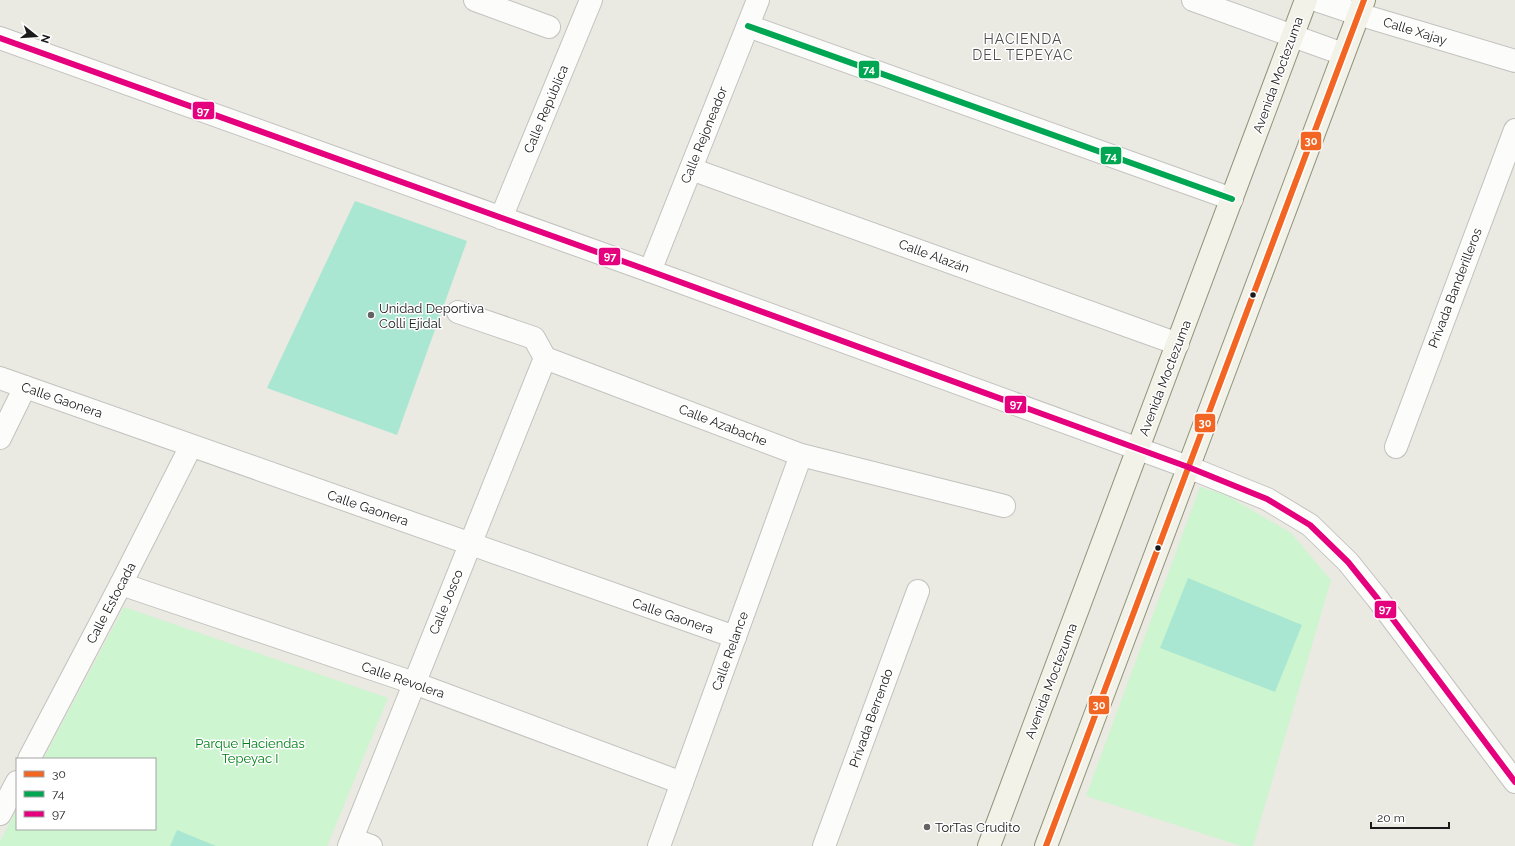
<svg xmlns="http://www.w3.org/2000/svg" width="1515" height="846" font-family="Raleway,sans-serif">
<rect width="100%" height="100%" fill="#eae9e2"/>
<g fill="#cdf5d0">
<polygon points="1200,487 1226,495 1291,533 1331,580 1253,846 1241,846 1086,796"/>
<polygon points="124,607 388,698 327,846 0,846 0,841 17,809 17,829 155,829 155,759 43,759"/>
</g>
<g fill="#a9e7d2">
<polygon points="355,201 467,241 397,435 267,388"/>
<polygon points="1188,578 1302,625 1275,692 1160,648"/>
<polygon points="177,830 216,846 170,846"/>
</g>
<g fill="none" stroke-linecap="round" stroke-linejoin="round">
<g stroke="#c2c2bf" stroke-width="24">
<g id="street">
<polyline points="475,0 549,27"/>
<polyline points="1193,0 1343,54"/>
<polyline points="1316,0 1358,14 1515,61"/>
<polyline points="748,26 1232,199"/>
<polyline points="0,38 650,271 1188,467 1267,499 1310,525 1348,562 1377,598 1515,782"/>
<polyline points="691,169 1178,344"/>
<polyline points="501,218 591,0"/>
<polyline points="650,271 758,0"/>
<polyline points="458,312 534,338 545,358 801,455 1004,506"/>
<polyline points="0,378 735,637"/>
<polyline points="0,438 25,387"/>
<polyline points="1396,447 1515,130"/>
<polyline points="121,584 414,683 682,783"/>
<polyline points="29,759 121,584 191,446"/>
<polyline points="0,814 17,782"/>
<polyline points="352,839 371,846"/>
<polyline points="349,846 545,358"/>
<polyline points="659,846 801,455"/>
<polyline points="824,846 918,591"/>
</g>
</g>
<g stroke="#90947b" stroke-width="24">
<g id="secondary">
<polyline points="989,846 1306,0"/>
<polyline points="1046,846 1364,0"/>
</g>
</g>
<use href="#street" stroke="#fcfcfb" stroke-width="22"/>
<use href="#secondary" stroke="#f2f2e8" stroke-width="22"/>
<g stroke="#fff" stroke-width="9">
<polyline id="bus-1" points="1046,846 1364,0"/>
</g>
<g stroke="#fff" stroke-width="9">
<polyline id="bus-2" points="748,26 1232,199"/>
</g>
<g stroke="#fff" stroke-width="9">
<polyline id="bus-3" points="0,38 650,271 1188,467 1267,499 1310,525 1348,562 1377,598 1515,782"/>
</g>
<use href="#bus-1" stroke="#f26522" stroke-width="6"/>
<use href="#bus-2" stroke="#00a651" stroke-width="6"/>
<use href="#bus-3" stroke="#e5007d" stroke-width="6"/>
</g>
<g fill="#1b1b1b" stroke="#fff" stroke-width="1.5">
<circle cx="1253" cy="295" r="3.5"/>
<circle cx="1158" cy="548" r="3.5"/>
</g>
<g fill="#636361" stroke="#fff" stroke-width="1.5">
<circle cx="371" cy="315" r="4"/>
<circle cx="927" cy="827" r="4"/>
</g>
<g text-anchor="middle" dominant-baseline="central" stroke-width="3" stroke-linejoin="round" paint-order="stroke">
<g font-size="13" fill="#1b1b1b" stroke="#fff">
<text transform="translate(1415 31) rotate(17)">Calle Xajay</text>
<text transform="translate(1278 75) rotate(-70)">Avenida Moctezuma</text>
<text transform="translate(546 109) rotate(-67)">Calle República</text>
<text transform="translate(704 135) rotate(-68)">Calle Rejoneador</text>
<text transform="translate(934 256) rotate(20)">Calle Alazán</text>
<text transform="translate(1455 288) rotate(-69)">Privada Banderilleros</text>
<text transform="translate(1165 378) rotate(-69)">Avenida Moctezuma</text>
<text transform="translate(62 400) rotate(19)">Calle Gaonera</text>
<text transform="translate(723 425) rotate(21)">Calle Azabache</text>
<text transform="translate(368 508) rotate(19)">Calle Gaonera</text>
<text transform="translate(446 602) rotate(-68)">Calle Josco</text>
<text transform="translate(111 603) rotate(-62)">Calle Estocada</text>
<text transform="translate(673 616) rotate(19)">Calle Gaonera</text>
<text transform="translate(730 651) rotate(-70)">Calle Relance</text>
<text transform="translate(403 680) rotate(19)">Calle Revolera</text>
<text transform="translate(1051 681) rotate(-69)">Avenida Moctezuma</text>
<text transform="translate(871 718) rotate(-70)">Privada Berrendo</text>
</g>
<g font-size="13" fill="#1b1b1b" stroke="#fff" text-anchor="start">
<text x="379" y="308">Unidad Deportiva<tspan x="379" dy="15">Colli Ejidal</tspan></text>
<text x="935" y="827">TorTas Crudito</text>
</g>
<g font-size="13" fill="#018117" stroke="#fff">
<text x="250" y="743">Parque Haciendas<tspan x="250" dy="15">Tepeyac I</tspan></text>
</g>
<g font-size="14" letter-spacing="1" fill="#4e4e4e" stroke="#fff">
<text x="1023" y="39">HACIENDA<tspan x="1023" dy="16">DEL TEPEYAC</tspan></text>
</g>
</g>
<g stroke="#fff" stroke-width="1.5">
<rect x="858" y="60" width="22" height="19" rx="4" fill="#00a651"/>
<rect x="192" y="101" width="23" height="19" rx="4" fill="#e5007d"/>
<rect x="1300" y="131" width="22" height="20" rx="4" fill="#f26522"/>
<rect x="1100" y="146" width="22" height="19" rx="4" fill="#00a651"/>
<rect x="598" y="247" width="23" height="19" rx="4" fill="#e5007d"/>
<rect x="1004" y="395" width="23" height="19" rx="4" fill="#e5007d"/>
<rect x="1194" y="413" width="22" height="20" rx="4" fill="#f26522"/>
<rect x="1374" y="600" width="23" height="19" rx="4" fill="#e5007d"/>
<rect x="1088" y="695" width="22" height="20" rx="4" fill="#f26522"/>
</g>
<g font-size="11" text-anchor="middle" font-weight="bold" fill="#fff">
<text x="869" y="73">74</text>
<text x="203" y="115">97</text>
<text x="1311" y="145">30</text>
<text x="1111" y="160">74</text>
<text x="610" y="260">97</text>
<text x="1016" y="408">97</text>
<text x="1205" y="427">30</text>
<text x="1385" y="613">97</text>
<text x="1099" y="709">30</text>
</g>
<rect x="16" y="758" width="140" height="72" fill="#ffffff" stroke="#a4a4a4"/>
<rect x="24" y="771" width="20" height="6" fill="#f26522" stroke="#a4a4a4"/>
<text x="52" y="778" font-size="12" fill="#1b1b1b">30</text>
<rect x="24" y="791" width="20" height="6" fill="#00a651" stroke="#a4a4a4"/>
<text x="52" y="798" font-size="12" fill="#1b1b1b">74</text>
<rect x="24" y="811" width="20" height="6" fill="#e5007d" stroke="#a4a4a4"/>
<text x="52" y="818" font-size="12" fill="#1b1b1b">97</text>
<g transform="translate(36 36) rotate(107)" stroke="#ffffff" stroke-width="3" paint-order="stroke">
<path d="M0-3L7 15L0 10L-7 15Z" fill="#1b1b1b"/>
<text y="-6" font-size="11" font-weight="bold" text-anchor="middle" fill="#1b1b1b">N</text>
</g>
<path d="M1371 822v6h78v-6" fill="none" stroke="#1b1b1b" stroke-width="2"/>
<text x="1377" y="822" font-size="12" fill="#1b1b1b" stroke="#ffffff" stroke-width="3" paint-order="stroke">20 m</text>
</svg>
